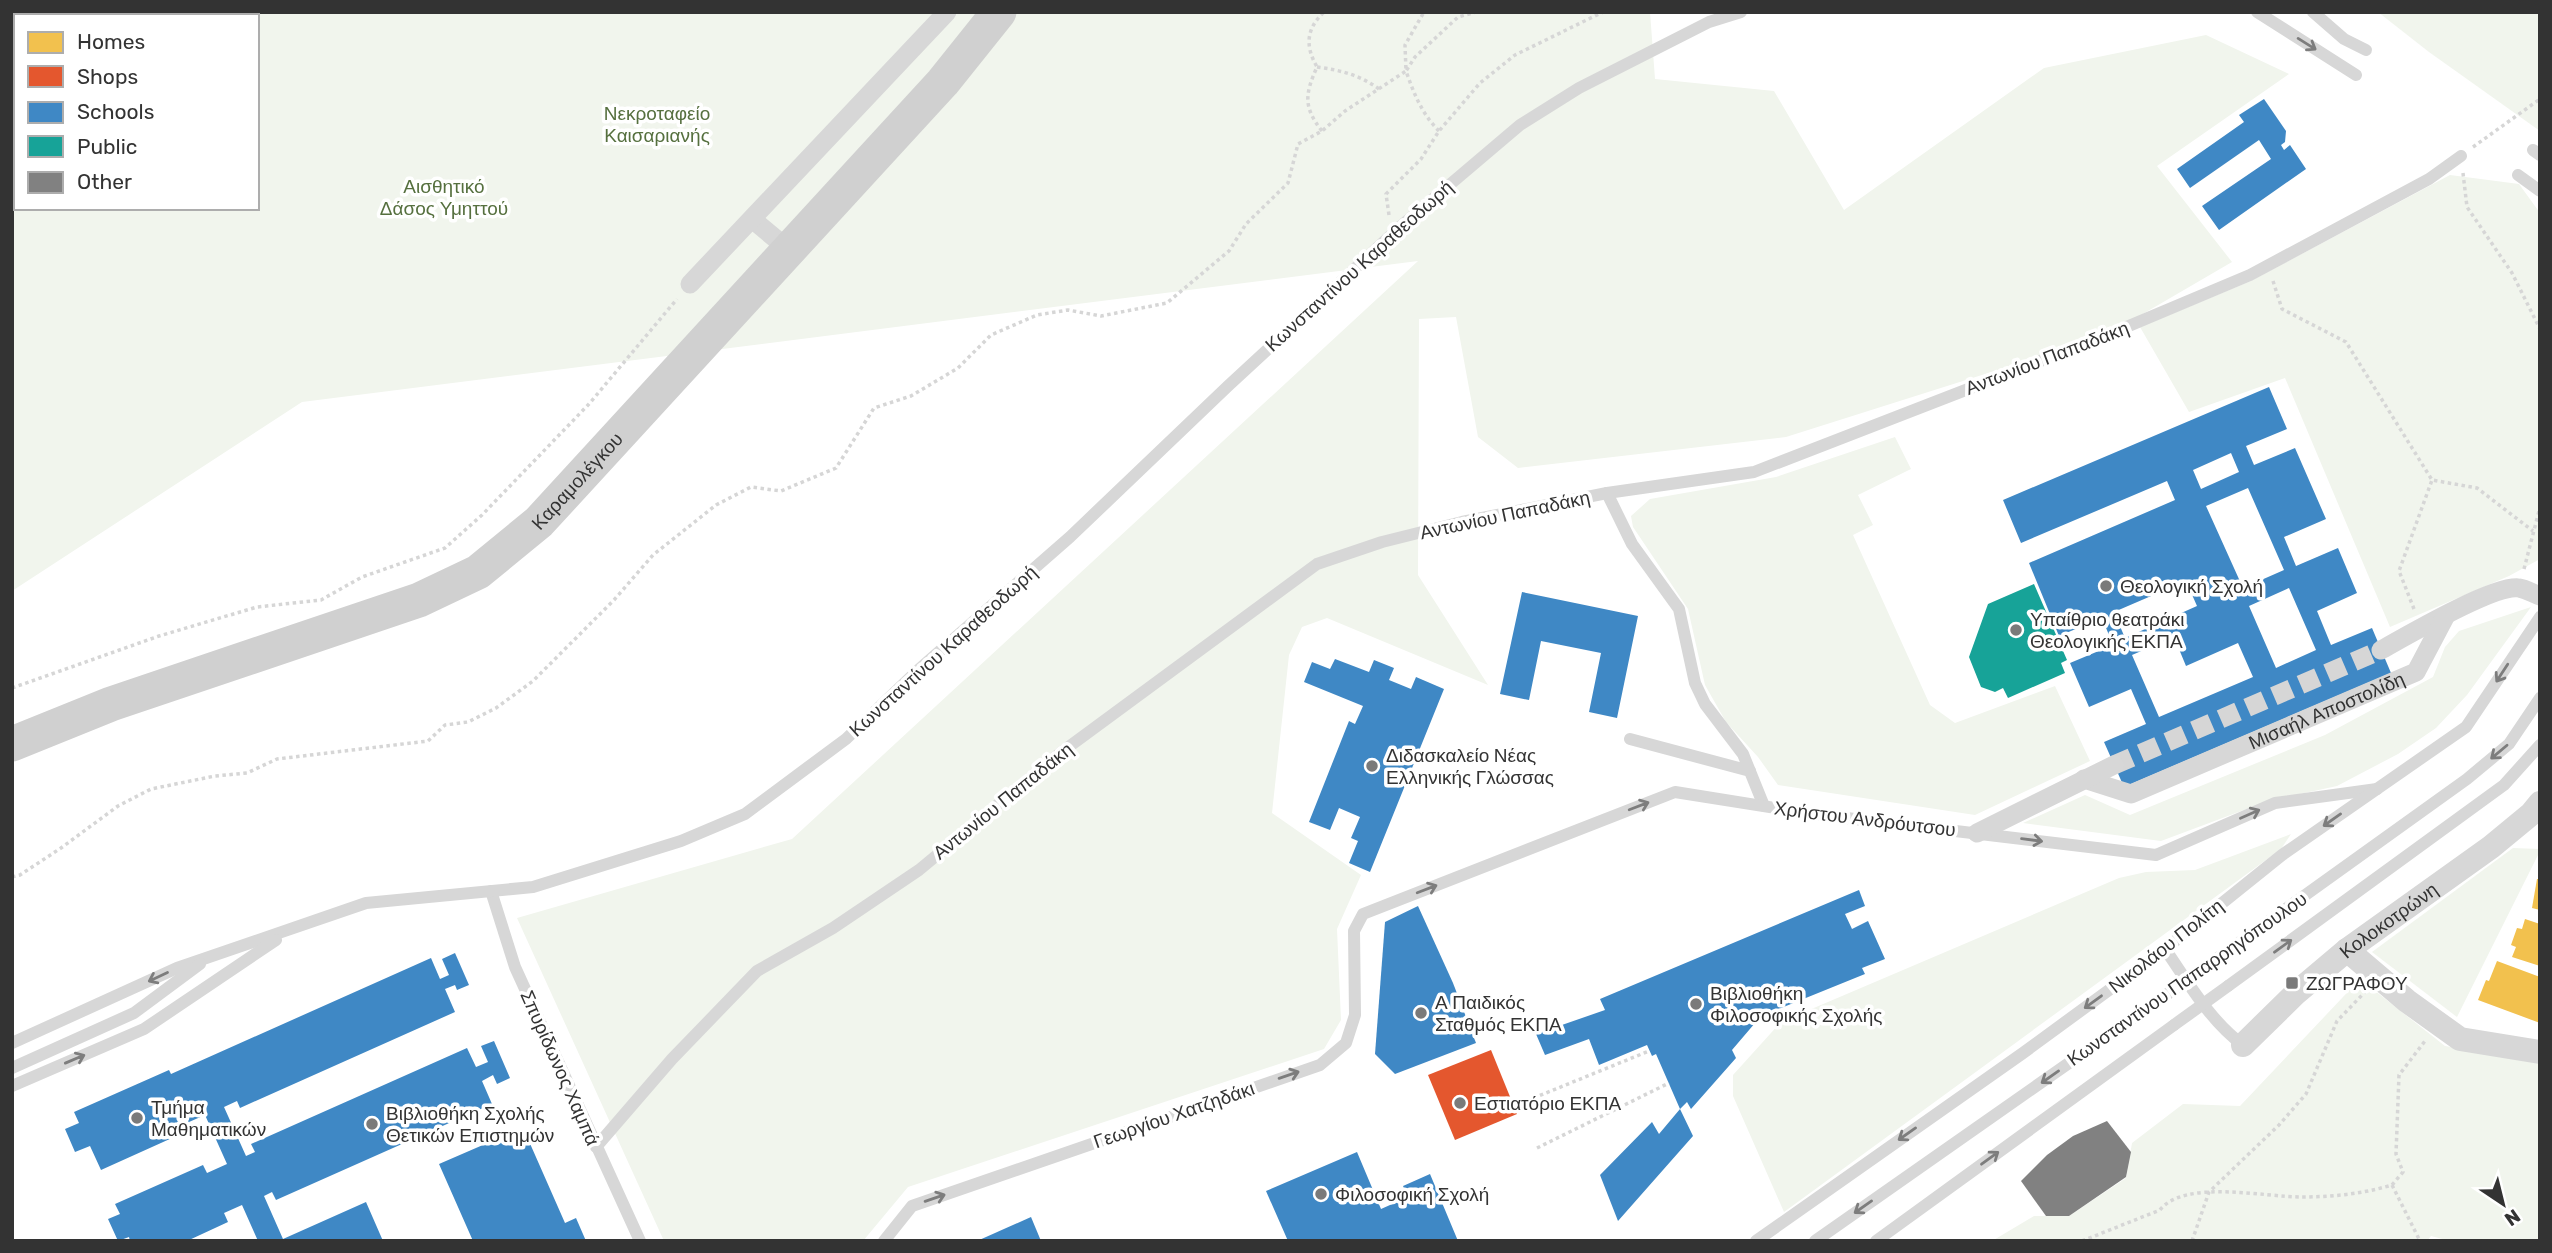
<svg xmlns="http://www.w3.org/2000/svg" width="2552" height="1253" font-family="Rubik,sans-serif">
<rect width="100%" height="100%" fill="#fff"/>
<g fill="#f1f5ed" fill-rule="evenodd">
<path d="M12 12H1650L1655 79 1774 91 1844 210 2044 68 2206 35 2289 74 2157 166 2232 262 2105 336 1786 437 1518 468 1478 437 1456 317 1419 319 1418 575 1488 685 1327 618 1302 627 1289 655 1272 813 1361 875 1337 929 1341 1020 1324 1049 908 1187 863 1241H664L517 918 792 839 1418 261 302 402 12 591ZM16 16H257V208H16Z"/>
<polygon points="2378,12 2540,12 2540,131 2429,52"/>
<polygon points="2450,175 2519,184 2540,213 2540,559 2509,576 2390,627 2285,378 2189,412 2140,327 2251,281"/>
<polygon points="1895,437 1911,469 1858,495 1873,525 1853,535 1930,705 1955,723 2055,686 2090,761 1975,815 1778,785 1758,757 1726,722 1705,685 1688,609 1633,527 1631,516 1650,499 1776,477"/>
<polygon points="2531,607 2467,695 2436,728 2398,754 2337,786 2268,801 2161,841 2023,823 2085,795 2130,815 2325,735 2433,677 2445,647 2459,631"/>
<polygon points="2291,834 2281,849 1784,1212 1733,1096 1733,1075 1781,1022 2119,878 2146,872 2195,870"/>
<polygon points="2513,848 2540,849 2540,851 2457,1017 2372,952"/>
<polygon points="2360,979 2445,1046 2540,1062 2540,1241 2450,1241 2431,1236 2427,1241 1992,1241 2034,1216 2069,1216 2126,1178 2132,1143 2183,1104 2240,1106"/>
</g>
<g fill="#f2c14e">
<polygon points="2537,879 2540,879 2540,910 2532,908"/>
<polygon points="2525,919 2540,924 2540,966 2512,957 2516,947 2511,945 2517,928 2522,929"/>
<polygon points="2497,961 2540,977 2540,1023 2478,1000 2486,980 2489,981"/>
</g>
<polygon fill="#e4572e" points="1491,1050 1517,1114 1455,1140 1428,1075"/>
<g fill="#3f88c5" fill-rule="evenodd">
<polygon points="2264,99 2286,131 2285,142 2281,145 2284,150 2290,145 2306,169 2219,230 2202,206 2271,159 2259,140 2190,188 2177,169 2244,122 2239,115"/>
<path d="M2269 387 2287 429 2246 446 2254 465 2295 448 2326 519 2284 537 2296 566 2338 548 2357 593 2317 611 2331 645 2372 628 2391 673 2124 787 2104 742 2146 724 2131 689 2089 707 2070 663 2113 645 2102 618 2059 636 2029 563 2175 500 2167 481 2021 543 2003 500ZM2231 453 2239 472 2201 489 2193 470ZM2248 488 2284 570 2243 588 2206 506ZM2186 581 2197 606 2125 638 2114 612ZM2289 588 2316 650 2276 668 2249 606ZM2174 637 2186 666 2238 643 2253 677 2159 717 2132 655Z"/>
<polygon points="1522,592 1638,616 1617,718 1589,712 1601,653 1541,641 1529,700 1500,694"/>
<polygon points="1335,659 1369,672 1374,660 1394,668 1389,680 1411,689 1416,677 1444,689 1370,872 1349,863 1358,841 1351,838 1360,817 1339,808 1330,830 1309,822 1349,721 1355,724 1363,706 1304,682 1312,662 1330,669"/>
<polygon points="1859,890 1865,906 1845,914 1852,929 1868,921 1885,959 1862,968 1865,974 1761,1016 1732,1050 1736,1058 1691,1109 1687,1102 1680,1109 1656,1054 1652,1056 1647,1045 1599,1065 1589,1039 1545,1055 1536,1034 1605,1010 1600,999"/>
<polygon points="1418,906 1453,983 1476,1043 1395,1074 1375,1054 1385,922"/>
<polygon points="455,953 469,985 457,990 455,985 445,989 455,1012 240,1108 237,1101 224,1107 246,1156 255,1152 251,1144 467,1048 476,1067 488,1062 481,1046 494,1041 510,1078 497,1084 493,1075 482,1081 492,1104 276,1200 272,1192 264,1196 283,1239 366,1202 383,1241 258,1241 242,1205 224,1213 228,1222 187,1241 130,1241 129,1237 118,1241 108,1219 120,1214 115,1204 203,1165 207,1173 227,1164 205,1115 189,1122 192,1129 101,1170 90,1146 75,1152 65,1129 79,1123 74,1112 169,1070 171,1074 431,958 440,979 449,975 442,959"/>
<polygon points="1680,1109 1693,1136 1618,1221 1600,1175 1652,1122 1659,1134"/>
<polygon points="513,1132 518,1144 528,1139 565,1223 576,1218 586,1241 473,1241 439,1164"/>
<polygon points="1357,1152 1381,1209 1408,1197 1403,1186 1430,1174 1458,1241 1288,1241 1266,1191"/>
<polygon points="1031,1217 1041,1241 977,1241"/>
</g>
<polygon fill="#17a398" points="2034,584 2067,660 2061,663 2065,673 2008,698 2003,688 1995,692 1981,687 1969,657 1988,604"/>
<polygon fill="#818181" points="2107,1121 2131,1152 2126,1177 2069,1216 2046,1216 2021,1181 2047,1155 2073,1136"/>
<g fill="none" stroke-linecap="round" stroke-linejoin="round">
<polyline stroke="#d6d6d6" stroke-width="19" stroke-dasharray="19 10" stroke-linecap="butt" points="2114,765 2381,650"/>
<g stroke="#d6d6d6" stroke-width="3.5" stroke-dasharray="3.5 3.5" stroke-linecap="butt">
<path d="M1317 67C1340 70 1360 75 1379 89"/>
<path d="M1322 131C1303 107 1305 94 1317 67 1305 46 1306 29 1324 12"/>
<path d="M1439 131C1422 114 1414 94 1406 71L1415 57 1458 17 1476 12"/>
<polyline points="2473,147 2540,99"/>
<polyline points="2463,173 2467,207 2512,273 2540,329"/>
<polyline points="1389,215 1386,194 1421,159 1439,131 1480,83 1515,55 1603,12"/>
<polyline points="2273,281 2282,309 2346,342 2432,480 2477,488 2533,531"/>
<polyline points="2524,569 2540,507"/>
<polyline points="2414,609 2399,571 2432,480"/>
<polyline points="12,688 159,636 257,607 321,600 362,577 445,548 482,515 589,404 677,299"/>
<polyline points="12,877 20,875 61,848 118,806 151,789 215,776 247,773 277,759 428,741 445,725 468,722 496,708 533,681 614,600 653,555 716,505 751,487 781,491 836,468 874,408 911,396 958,368 991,335 1037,315 1068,310 1101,316 1167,303 1229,251 1246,224 1288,183 1298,144 1322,131 1345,111 1406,71 1405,45 1424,12"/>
<polyline points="1514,1106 1649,1051"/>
<polyline points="1537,1148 1669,1083"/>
<polyline points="2392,1185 2403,1172 2396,1154 2399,1075 2425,1041"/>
<path d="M2082 1241 2160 1210C2184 1179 2265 1197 2301 1197 2332 1197 2362 1194 2392 1185L2420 1241"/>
<polyline points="2192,1241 2209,1192 2279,1125 2306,1094 2337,1021 2365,992"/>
</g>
<g stroke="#d7d7d7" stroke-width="12">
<polyline points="2257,12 2356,75"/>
<polyline points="2313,12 2344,39 2366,50"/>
<polyline points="2533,150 2540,155"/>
<polyline points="2518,175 2540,191"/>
<polyline points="1607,493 1632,544 1679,609 1695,683 1705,704 1743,754 1764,806"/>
<polyline points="1630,739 1750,771"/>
<polyline points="491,891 515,967 640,1241"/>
<path d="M2165 949C2188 982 2210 1021 2243 1045"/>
<polyline points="2212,962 2467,779 2509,744 2540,698"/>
<polyline points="2228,986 2504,785 2540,745"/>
<polyline points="12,1043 177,968 366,903 533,887 681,841 745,814 846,739 916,672 1070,537 1228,386 1401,226 1520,125 1579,88 1709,22 1741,12"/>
<polyline points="12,1068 134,1013 200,964"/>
<polyline points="12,1086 144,1029 276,940"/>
<polyline points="596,1147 672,1059 757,971 833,928 919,870 1059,754 1317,564 1382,542 1462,522 1607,493 1754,472 2105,336 2250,275 2429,179 2461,156"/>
<polyline points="884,1241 912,1206 1320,1065 1346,1043 1355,1015 1354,931 1363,914 1675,792 1813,814 2156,855 2275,803 2377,789"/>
<polyline points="1756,1241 2023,1053 2165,949 2282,855 2466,727 2540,617"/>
<polyline points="1815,1241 2166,995"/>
<polyline points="1876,1241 2174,1025"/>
</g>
<g stroke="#d7d7d7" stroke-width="19">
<polyline points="752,219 788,249"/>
<polyline points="690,284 947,12"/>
<path d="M2381 650C2406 636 2495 584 2519 588 2526 589 2534 594 2540 596"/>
<path id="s1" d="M2084 779 2131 794 2416 672 2445 617"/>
<polyline points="1977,833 2114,765"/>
</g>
<g stroke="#d7d7d7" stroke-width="24">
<polyline points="2347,950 2407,1001 2460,1039 2540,1052"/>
<path id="s2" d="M2243 1045 2296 993 2347 950 2491 847 2531 814 2540 803"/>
</g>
<path stroke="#d0d0d0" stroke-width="35" id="s3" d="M12 744 111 704 419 600 478 572 539 522 943 82 999 12"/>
<g stroke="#d7d7d7" stroke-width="12">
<polyline points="2166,995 2212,962"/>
<polyline points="2174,1025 2228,986"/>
</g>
</g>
<defs><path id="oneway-shaft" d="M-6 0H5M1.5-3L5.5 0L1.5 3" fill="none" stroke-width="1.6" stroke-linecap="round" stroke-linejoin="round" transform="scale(1.75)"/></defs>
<g stroke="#7d7d7d">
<use href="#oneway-shaft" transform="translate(2307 44) rotate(32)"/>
<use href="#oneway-shaft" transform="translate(2502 673) rotate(123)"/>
<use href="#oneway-shaft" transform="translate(2499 752) rotate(140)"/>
<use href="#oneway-shaft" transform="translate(1639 806) rotate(-21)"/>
<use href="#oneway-shaft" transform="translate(2250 814) rotate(-24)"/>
<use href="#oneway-shaft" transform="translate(2332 820) rotate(145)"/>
<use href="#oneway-shaft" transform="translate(2032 840) rotate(7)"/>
<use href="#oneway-shaft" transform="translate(1427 889) rotate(-21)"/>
<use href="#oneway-shaft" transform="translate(2283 946) rotate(-36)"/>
<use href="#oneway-shaft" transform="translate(158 977) rotate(155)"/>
<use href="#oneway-shaft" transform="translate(2093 1002) rotate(144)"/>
<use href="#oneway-shaft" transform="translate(75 1059) rotate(-23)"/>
<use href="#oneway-shaft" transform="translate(1289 1075) rotate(-19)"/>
<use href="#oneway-shaft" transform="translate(2050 1077) rotate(145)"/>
<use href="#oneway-shaft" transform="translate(1907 1134) rotate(145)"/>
<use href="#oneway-shaft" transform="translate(1990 1158) rotate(-36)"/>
<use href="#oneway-shaft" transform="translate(935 1198) rotate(-19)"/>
<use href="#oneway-shaft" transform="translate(1863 1207) rotate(145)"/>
</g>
<g fill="#7a7a7a" stroke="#fff" stroke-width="2.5">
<circle cx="2106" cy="586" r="7"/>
<circle cx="2016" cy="630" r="7"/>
<circle cx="1372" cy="766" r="7"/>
<rect x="2285" y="976" width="14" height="14" rx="3.5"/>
<circle cx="1696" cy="1004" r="7"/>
<circle cx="1421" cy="1013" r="7"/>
<circle cx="1460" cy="1103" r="7"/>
<circle cx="137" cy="1118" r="7"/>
<circle cx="372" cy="1124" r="7"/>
<circle cx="1321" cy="1194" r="7"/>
</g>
<g text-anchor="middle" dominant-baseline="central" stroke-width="7" stroke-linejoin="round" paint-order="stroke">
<g font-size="19" fill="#56703f" stroke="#fff">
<text x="657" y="113">Νεκροταφείο<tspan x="657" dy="22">Καισαριανής</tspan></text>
<text x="444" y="186">Αισθητικό<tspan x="444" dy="22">Δάσος Υμηττού</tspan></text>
</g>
<g font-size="19" fill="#333" stroke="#fff">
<text transform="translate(1359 266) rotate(-42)">Κωνσταντίνου Καραθεοδωρή</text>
<text transform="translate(2047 358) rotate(-21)">Αντωνίου Παπαδάκη</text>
<text stroke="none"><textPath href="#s3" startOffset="632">Καραμολέγκου</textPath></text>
<text transform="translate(1505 515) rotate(-12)">Αντωνίου Παπαδάκη</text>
<text transform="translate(943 651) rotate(-42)">Κωνσταντίνου Καραθεοδωρή</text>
<text stroke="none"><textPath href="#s1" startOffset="262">Μισαήλ Αποστολίδη</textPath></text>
<text transform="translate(1003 801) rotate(-39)">Αντωνίου Παπαδάκη</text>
<text transform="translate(1865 819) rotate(7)">Χρήστου Ανδρόυτσου</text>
<text stroke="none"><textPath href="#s2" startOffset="192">Κολοκοτρώνη</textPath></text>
<text transform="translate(2166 946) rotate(-38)">Νικολάου Πολίτη</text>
<text transform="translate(2187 979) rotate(-35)">Κωνσταντίνου Παπαρρηγόπουλου</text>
<text transform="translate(560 1068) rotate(66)">Σπυρίδωνος Χαμπά</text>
<text transform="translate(1174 1115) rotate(-19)">Γεωργίου Χατζηδάκι</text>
</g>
<g font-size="19" fill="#333" stroke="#fff" text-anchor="start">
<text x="2120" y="586">Θεολογική Σχολή</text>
<text x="2030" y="619">Υπαίθριο θεατράκι<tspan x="2030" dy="22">Θεολογικής ΕΚΠΑ</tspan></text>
<text x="1386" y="755">Διδασκαλείο Νέας<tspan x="1386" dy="22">Ελληνικής Γλώσσας</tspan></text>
<text x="2306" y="983">ΖΩΓΡΑΦΟΥ</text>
<text x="1710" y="993">Βιβλιοθήκη<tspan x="1710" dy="22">Φιλοσοφικής Σχολής</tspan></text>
<text x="1435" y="1002">Α Παιδικός<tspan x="1435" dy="22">Σταθμός ΕΚΠΑ</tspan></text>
<text x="1474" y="1103">Εστιατόριο ΕΚΠΑ</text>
<text x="151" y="1107">Τμήμα<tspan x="151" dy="22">Μαθηματικών</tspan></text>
<text x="386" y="1113">Βιβλιοθήκη Σχολής<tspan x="386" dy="22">Θετικών Επιστημών</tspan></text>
<text x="1335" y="1194">Φιλοσοφική Σχολή</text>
</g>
</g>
<rect width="2552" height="1253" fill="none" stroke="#333333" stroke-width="28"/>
<rect x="14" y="14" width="245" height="196" fill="#ffffff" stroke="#adadad" stroke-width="2"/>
<rect x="28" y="32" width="35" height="21" fill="#f2c14e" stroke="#adadad" stroke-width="2"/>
<text x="77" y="49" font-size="21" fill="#333333">Homes</text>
<rect x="28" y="66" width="35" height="21" fill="#e4572e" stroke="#adadad" stroke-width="2"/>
<text x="77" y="84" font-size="21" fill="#333333">Shops</text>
<rect x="28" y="102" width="35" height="21" fill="#3f88c5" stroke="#adadad" stroke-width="2"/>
<text x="77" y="119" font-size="21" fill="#333333">Schools</text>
<rect x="28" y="136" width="35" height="21" fill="#17a398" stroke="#adadad" stroke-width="2"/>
<text x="77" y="154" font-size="21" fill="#333333">Public</text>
<rect x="28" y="172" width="35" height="21" fill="#818181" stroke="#adadad" stroke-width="2"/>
<text x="77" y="189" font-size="21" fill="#333333">Other</text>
<g transform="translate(2503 1204) rotate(145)" stroke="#ffffff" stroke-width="5" paint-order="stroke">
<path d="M0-5L12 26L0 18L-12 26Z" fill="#333333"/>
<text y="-10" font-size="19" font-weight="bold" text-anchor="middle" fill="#333333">N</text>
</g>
</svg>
